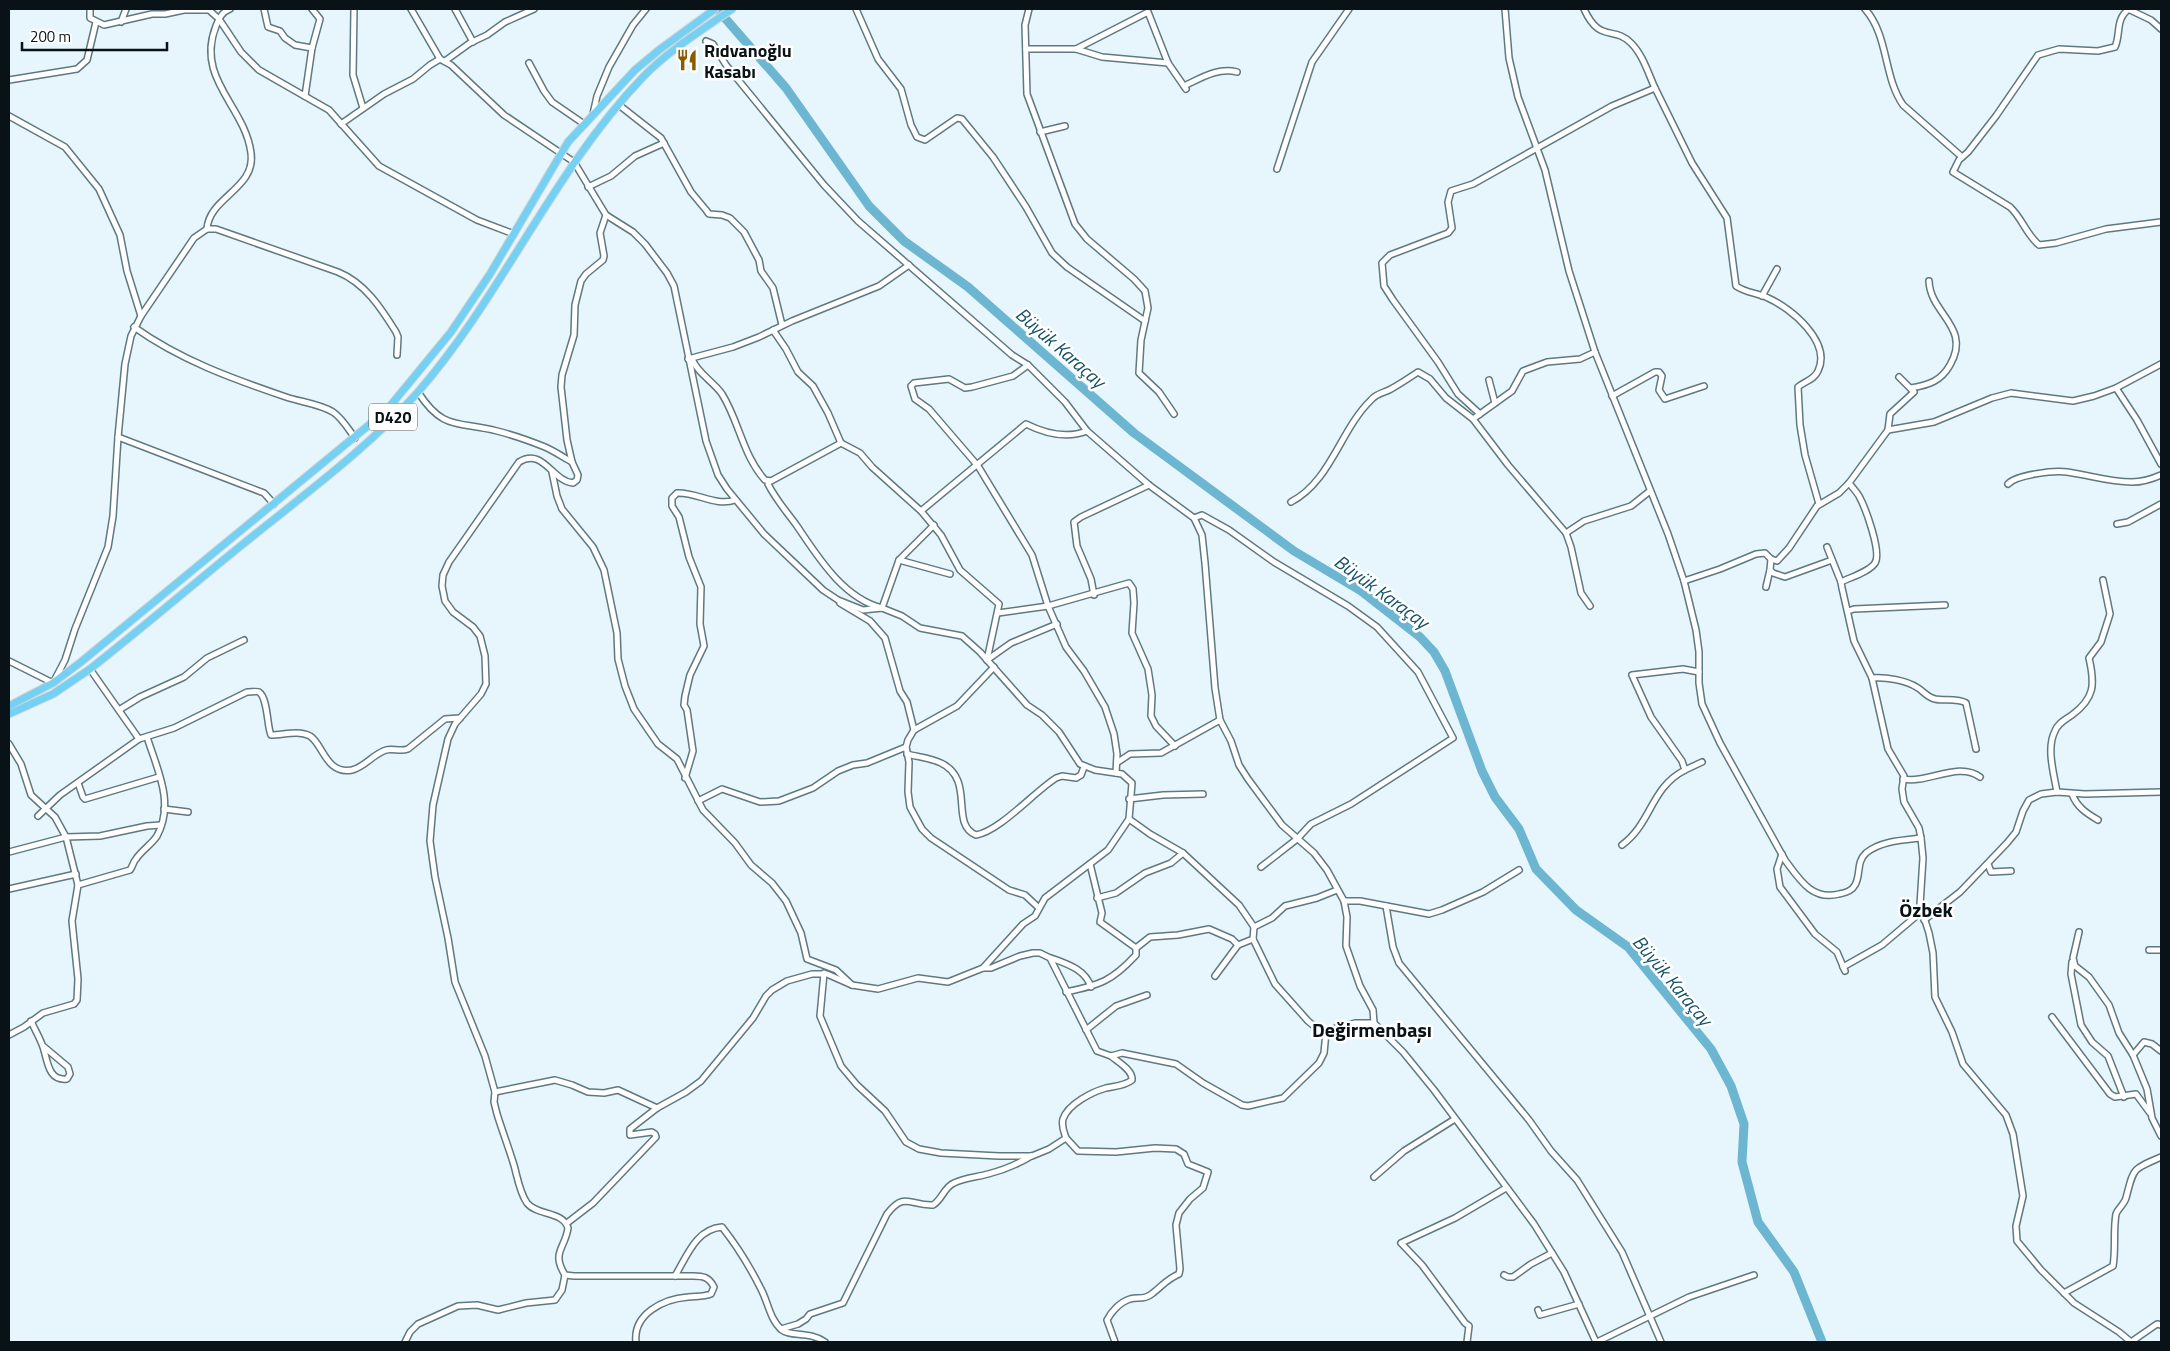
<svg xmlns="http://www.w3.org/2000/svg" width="2170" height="1351" font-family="'Titillium Web',sans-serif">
<rect width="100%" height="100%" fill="#e6f6fc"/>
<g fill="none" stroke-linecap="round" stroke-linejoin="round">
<polyline stroke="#6db6d1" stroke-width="9" points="717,9 786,88 869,206 904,241 968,287 1134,433 1294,551 1361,591 1420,637 1434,652 1445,671 1482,771 1495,797 1519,829 1536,869 1576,910 1628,947 1711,1049 1731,1086 1744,1124 1742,1162 1758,1222 1794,1272 1822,1342"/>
<g stroke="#607881" stroke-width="8">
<g id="minor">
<polyline points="90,9 90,18 104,25 152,14 165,14 184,10 209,10 219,19 241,52 259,70 329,110 379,166 477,220 514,234"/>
<polyline points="264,9 268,27 280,31 285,38 295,45 312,48"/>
<polyline points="354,9 353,75 363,108"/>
<polyline points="411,9 440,59 451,65 504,115 574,162 606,215 633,232 645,244 667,273 674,286 706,441 718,475 727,489 764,534 823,590 838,600 863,610 882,608 902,616 920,628 962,636 980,652 1027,705 1042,715 1059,732 1080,764 1095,770 1122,774 1132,783 1129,819 1150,834 1183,853 1239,905 1254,927 1253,939 1275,984 1308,1021 1321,1032 1355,1023 1374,1023 1403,1052 1434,1090 1534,1224 1564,1272 1596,1342"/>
<polyline points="455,9 473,42"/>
<polyline points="856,9 878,59 901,89 911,125 917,137 925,140 957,118 962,119 993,157 1026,207 1052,253 1067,267 1145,321"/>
<polyline points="1029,9 1025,25 1027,94 1075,224 1087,239 1134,279 1145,291 1148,308 1141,340 1139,373 1159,392 1174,414"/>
<path d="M1505 9 1509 58 1518 97 1545 170 1569 271 1595 352 1668 534 1684 581 1696 630 1699 652V683L1702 704 1720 743 1785 860C1799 879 1812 901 1839 894 1845 893 1852 891 1855 885 1861 875 1856 862 1866 853 1881 841 1903 840 1921 838"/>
<path d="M1584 9C1600 44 1613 25 1631 43 1643 55 1648 73 1655 88"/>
<path d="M1865 9C1889 36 1883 76 1903 105L1962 157"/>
<polyline points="2128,9 2151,20 2161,29"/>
<path d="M2129 9C2115 19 2121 34 2115 47L2098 51 2059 49 2038 55 1996 116 1968 152 1959 160 1953 172 2010 207C2022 218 2026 234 2039 245L2056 243 2106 229 2161 222"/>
<polyline points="121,22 126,9"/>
<polyline points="706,41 713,44 726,65 824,185 858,221 1012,355 1028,365 1065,402 1087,431 1149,485 1194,518 1202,535 1205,563 1215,688 1220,720 1231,741 1239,765 1248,779 1282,825 1314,853 1327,870 1344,901 1347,917 1346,946 1360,986 1373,1010 1374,1023"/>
<polyline points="1026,49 1076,49 1102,57 1168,63"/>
<polyline points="1076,49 1148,12 1168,63 1186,89"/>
<polyline points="445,61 470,43 487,35 505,22 534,9"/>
<polyline points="529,63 544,91 552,102 584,124"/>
<polyline points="9,80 77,69 87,60 96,22"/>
<path d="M1184 86C1201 78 1218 67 1237 72"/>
<polyline points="305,96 312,48 320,19 312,9"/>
<polyline points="619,105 661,138 691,192 706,210 709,214 722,215 730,218 744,232 759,260 761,271 773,288 782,325"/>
<polyline points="593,114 597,96 609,67 633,25 646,9"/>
<polyline points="9,116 65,147 99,189 120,235 127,271 141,316 131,336 125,364 118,437 113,516 108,547 75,629 65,660 53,683 9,661"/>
<polyline points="341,124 384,94 413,79 430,65 440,59"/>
<polyline points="1040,132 1065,126"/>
<polyline points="1277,169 1312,62 1349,9"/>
<polyline points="588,187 611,176 635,156 664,143"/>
<path d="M606 215 600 233 604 256 603 260 586 274 581 281 575 305 574 335 562 375 561 387 567 440 572 462 578 475 577 480 573 483C552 481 543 447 519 462L449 562 443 575 442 586 445 601 453 612 473 627 480 636 485 656 486 684 481 694 455 724 448 739 433 805 430 841 435 877 448 938 455 982 485 1056 495 1092 494 1102 497 1114C502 1130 508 1146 513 1162 517 1174 519 1192 527 1203 537 1216 563 1211 568 1228 565 1249 551 1252 565 1275L574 1276H693C703 1276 709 1277 714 1287L711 1294C703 1297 697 1296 688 1297 663 1299 633 1314 636 1342"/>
<path d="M207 229C209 197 256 189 251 153 245 106 195 79 216 26 219 18 222 12 230 9"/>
<polyline points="1762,296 1777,269"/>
<path d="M141 316 194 238 207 229H216L338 272C365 283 381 308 396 332L398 337 397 355"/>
<path d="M134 327C180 360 233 379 286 397 301 402 320 404 333 412 342 418 349 430 355 438"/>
<polyline points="773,330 786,349 798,372 813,386 828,413 841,443 860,453 872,467 921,511 941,535 960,570 999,604 987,660"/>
<polyline points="688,359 733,347 759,337 792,321 879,286 909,265"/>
<path d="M692 359C698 374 713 381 722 394 739 421 743 456 765 480L771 481 841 443"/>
<polyline points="1028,365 1013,376 972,387 965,388 949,379 914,383 911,386 915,399 929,409 978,466 1032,555 1048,606 1066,647 1084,671 1105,707 1114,734 1117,754 1116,773"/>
<polyline points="1489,380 1495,403"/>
<path d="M1911 388C1929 385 1941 381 1950 365 1972 327 1930 314 1929 281"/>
<polyline points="2116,388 2137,420 2161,464"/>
<path d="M418 392C443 431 458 421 497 431 513 435 530 441 545 447 554 451 563 457 572 462"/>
<polyline points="1612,396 1655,372 1659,372 1662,376 1659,390 1665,399 1704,386"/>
<path d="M1480 414 1458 394 1438 362 1393 300 1384 286 1382 263 1390 255 1448 233 1452 228 1448 202 1451 191 1473 184 1612 106 1655 88 1692 163 1727 218 1736 286C1746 293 1758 293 1768 298 1791 308 1832 342 1818 371 1814 380 1805 381 1798 387L1800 425 1805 455 1819 504"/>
<polyline points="1473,419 1508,465 1566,533 1571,547 1581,593 1590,606"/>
<polyline points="1888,430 1934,422 1992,398 2011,393 2073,401 2094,396 2116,388 2161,364"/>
<polyline points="118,437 264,493 274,504"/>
<polyline points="552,472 557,496 562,509 593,547 604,570 617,633 618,659 625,686 634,709 658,744 677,759 703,810 735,843 751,865 772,883 786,901 801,933 807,959 836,970 852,985"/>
<path d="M769 481 768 484C776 500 787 512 797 526 818 557 843 598 882 608L899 560 934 525"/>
<path d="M1849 483C1852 487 1856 491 1859 496 1865 507 1882 552 1875 563 1869 572 1851 577 1841 582L1842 588 1854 641 1872 678 1888 749 1904 776 1902 789 1904 802 1919 828 1921 838 1923 858 1920 905 1929 933 1933 953 1935 997 1952 1032 1963 1064 2006 1115 2013 1134 2023 1196 2016 1226 2017 1241 2041 1270 2074 1303 2119 1332 2131 1342"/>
<path d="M2008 484C2016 475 2054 470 2067 472 2089 475 2109 482 2132 482 2142 482 2152 479 2161 475"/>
<path d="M1291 502C1331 481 1340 430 1371 400 1377 393 1384 393 1391 389 1400 384 1409 378 1418 372L1430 379 1446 398 1473 419 1512 391 1523 371 1547 362 1580 359 1595 352"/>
<path d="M921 511 1026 424C1046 434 1066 439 1087 431"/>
<polyline points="1194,518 1202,515 1229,530 1274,562 1348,606 1377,627 1418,672 1453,738 1351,804 1311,824 1297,839 1261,867"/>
<polyline points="2117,524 2128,522 2161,504"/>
<polyline points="1566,533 1584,521 1631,506 1650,491"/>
<polyline points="1827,547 1841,582"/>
<polyline points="1771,559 1770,570 1773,573 1785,577 1832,560"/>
<polyline points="899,560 950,574"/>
<polyline points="1684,581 1720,569 1756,554 1765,553 1771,559 1777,561 1789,548 1817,506 1839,493 1849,483 1888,430 1890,414 1914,392 1899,377"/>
<polyline points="1766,587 1770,570"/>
<polyline points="1094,595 1091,579 1077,546 1074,522 1081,517 1149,485"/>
<polyline points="840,603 870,621 885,638 900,691 907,702 914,730"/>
<polyline points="1848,611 1854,609 1945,605"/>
<polyline points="998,613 1048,606 1129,583 1133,589 1134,603 1132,633 1148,669 1152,695 1151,716 1156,726 1175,746"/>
<polyline points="987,660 1011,643 1057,624"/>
<polyline points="994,667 957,706 914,730 908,740 906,747 909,762 908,792 910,807 922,829 931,838 1009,890 1025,895 1039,908"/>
<polyline points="90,669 139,739"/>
<path d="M1872 678C1886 677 1906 680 1918 688 1924 692 1927 697 1935 699 1944 701 1958 698 1966 703L1976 749"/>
<polyline points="119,710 140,697 184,677 207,658 244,640"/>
<polyline points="9,744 21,764 31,795 55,817 66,837 78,885 72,921 78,979 77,1000 74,1004 43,1013 24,1027 9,1035"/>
<path d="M907 754C918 757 931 758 941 763 976 780 949 824 976 835 1000 831 1034 792 1056 778L1062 776 1076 778 1081 775 1084 767"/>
<polyline points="1118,762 1130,754 1161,753 1220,720"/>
<polyline points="1685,770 1702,762"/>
<path d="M685 778 693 751 687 710 684 705 685 696 690 675 704 646 700 624 701 587 689 557 679 517 672 506V498L677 493C697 492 716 507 735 500"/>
<path d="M1903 779C1928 784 1958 761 1980 777"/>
<polyline points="78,783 83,797 85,799 159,777"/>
<path d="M2057 792C2054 774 2046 748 2055 731 2058 723 2065 720 2072 715 2095 698 2095 684 2089 658L2101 642 2110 614 2103 580"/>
<path d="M2072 794C2077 807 2086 813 2098 820"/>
<polyline points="1129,799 1163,795 1203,794"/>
<polyline points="698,801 722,789 760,802 779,801 813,788 838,771 853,765 867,763 906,747"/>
<polyline points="164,809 188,812"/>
<path d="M38 816 60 795 139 739 174 728 247 692C251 692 257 691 259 692 268 698 267 727 271 735 284 735 298 730 310 736 323 744 326 775 352 770 365 767 373 754 386 750 393 748 400 752 408 749L445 719 460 718"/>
<polyline points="1129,819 1108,850 1045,898 1035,916 1023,924 983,968 991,968 1020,956 1033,953 1040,953 1050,958 1097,1051 1111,1056 1122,1053 1176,1064 1203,1083 1242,1105 1248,1106 1283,1098 1319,1063 1324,1053 1326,1032"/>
<path d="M1622 845C1652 823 1650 788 1685 770L1682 761 1651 717 1632 675 1683 669 1699 672"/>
<polyline points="9,852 66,837 100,836 147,826 161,825"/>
<polyline points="1782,854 1777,869 1780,887 1815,934 1837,952 1845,971"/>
<polyline points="1090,864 1102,913 1100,922 1136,948 1150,937 1178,935 1209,929 1232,939 1238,945 1253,939"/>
<polyline points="1988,864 1991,872 2011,871"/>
<path d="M78 885 130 870C133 866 133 862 136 859 142 850 151 845 157 836 175 803 157 769 147 737"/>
<polyline points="9,889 76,874"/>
<polyline points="1097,898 1116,893 1145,873 1171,863 1183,853"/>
<polyline points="1344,901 1360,901 1429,914 1442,910 1483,892 1519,870"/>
<polyline points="1386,906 1393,947 1399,963 1529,1120 1551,1151 1577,1180 1622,1252 1661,1342"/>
<polyline points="1924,920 1960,892 2007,843 2016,832 2023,811 2029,800 2041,794 2057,792 2085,794 2161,792"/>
<polyline points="1254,927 1272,918 1285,906 1317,898 1337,890"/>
<polyline points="2079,932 2073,958 2075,966 2089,977 2109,1005 2119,1033 2133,1055 2147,1089 2152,1118 2161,1136"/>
<polyline points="2149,950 2161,950"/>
<path d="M1051 958C1067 964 1085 969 1091 987"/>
<polyline points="2072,962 2071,974 2081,1025 2092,1042 2108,1056 2124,1097"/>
<polyline points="1843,967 1882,945 1921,912"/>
<path d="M824 973 820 1016 841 1066 857 1085 885 1111 906 1142 919 1149 941 1153 999 1156H1032L1049 1149 1066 1138C1064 1132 1061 1126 1063 1119 1068 1104 1092 1092 1106 1088 1115 1086 1125 1086 1132 1080 1133 1070 1118 1062 1111 1056"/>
<polyline points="1215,976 1238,945"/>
<path d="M1066 992C1100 985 1112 981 1136 955V948"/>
<polyline points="2052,1017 2110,1094 2115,1097 2136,1094 2150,1113"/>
<path d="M31 1021C35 1030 40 1038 43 1047 48 1062 48 1081 67 1079L70 1074 68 1067 43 1046"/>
<polyline points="1086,1030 1116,1006 1147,995"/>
<polyline points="2133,1055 2144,1042 2152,1044 2161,1051"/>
<polyline points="495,1092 555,1080 572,1085 588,1092 604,1093 618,1090 657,1108"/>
<path d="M1066 1138 1078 1151 1116 1152 1155 1148 1176 1149 1184 1154 1188 1164 1208 1172 1203 1188 1190 1199 1179 1213 1176 1225 1180 1269 1179 1274C1167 1279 1162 1286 1153 1293 1145 1300 1139 1297 1130 1299 1120 1302 1111 1312 1107 1320L1115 1342"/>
<polyline points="1374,1177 1404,1151 1455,1119"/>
<polyline points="567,1223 593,1203 656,1137 655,1134 652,1132 630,1135 630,1129 657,1108 686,1092 701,1081 753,1018 766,996 772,990 787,981 812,974 827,974 852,985 878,989 918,978 948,982 983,968"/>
<polyline points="1504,1275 1508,1277 1513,1277 1531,1264 1552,1253"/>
<path d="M675 1276C687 1256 696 1229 722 1227 737 1246 750 1267 761 1289 768 1302 770 1320 782 1330 790 1337 810 1331 825 1342"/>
<path d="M2064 1293 2113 1266C2116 1249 2113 1231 2116 1214 2118 1208 2124 1205 2126 1198 2134 1168 2131 1170 2161 1157"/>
<polyline points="1538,1310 1540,1315 1579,1304"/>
<path d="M781 1329 798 1324 806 1319 810 1314 843 1303 887 1214C905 1191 910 1206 933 1205 942 1200 944 1187 954 1183 964 1178 977 1177 988 1174 1004 1170 1018 1164 1031 1156"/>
<polyline points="405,1342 410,1332 418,1324 458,1306 477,1305 498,1310 526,1303 555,1300 562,1290 565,1275"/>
<polyline points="1467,1342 1469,1326 1465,1323 1422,1265 1401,1243 1455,1218 1506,1188"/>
<polyline points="1597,1342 1689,1297 1754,1275"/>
<polyline points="2131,1342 2157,1324 2161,1325"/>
</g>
</g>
<g stroke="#d3d4d5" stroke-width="9">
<g id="highway">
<polyline points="9,706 53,683 81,662 386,411 451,332 490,274 568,142 635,70 659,50 715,9"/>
<path d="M9 714 53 694 90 669C145 626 198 580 253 536 309 491 370 446 418 392 503 294 553 171 643 77 668 51 702 30 732 9"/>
</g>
</g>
<use href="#minor" stroke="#fff" stroke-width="5"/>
<use href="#highway" stroke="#75d1f3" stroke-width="7"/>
</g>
<defs>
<g id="restaurant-bare" transform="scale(1.725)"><path d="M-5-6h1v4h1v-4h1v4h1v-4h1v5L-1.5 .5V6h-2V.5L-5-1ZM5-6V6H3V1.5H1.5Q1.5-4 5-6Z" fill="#8a5b00" stroke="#fff" stroke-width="2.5" paint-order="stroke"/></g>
</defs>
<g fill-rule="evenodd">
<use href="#restaurant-bare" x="687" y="60"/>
</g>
<g text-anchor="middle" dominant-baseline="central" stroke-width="5" stroke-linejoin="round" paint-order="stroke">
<rect fill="#fff" stroke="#53595c" stroke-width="1" x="369" y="403.5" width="48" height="27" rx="4"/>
<g font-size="16" font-weight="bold" fill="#091216">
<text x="393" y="417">D420</text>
</g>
<g font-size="18" font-weight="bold" fill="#091216" stroke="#fff" text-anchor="start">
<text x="704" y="50">Rıdvanoğlu<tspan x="704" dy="21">Kasabı</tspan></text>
</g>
<g font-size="19" font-style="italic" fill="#155266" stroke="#fff">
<text transform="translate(1061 347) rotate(41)">Büyük Karaçay</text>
<text transform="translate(1382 591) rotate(36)">Büyük Karaçay</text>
<text transform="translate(1673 980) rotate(50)">Büyük Karaçay</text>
</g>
<g font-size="20" font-weight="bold" fill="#091216" stroke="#fff">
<text x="1926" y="909">Özbek</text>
<text x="1372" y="1029">Değirmenbaşı</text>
</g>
</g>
<rect width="2170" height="1351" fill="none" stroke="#091216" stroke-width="20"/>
<path d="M22 42v8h145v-8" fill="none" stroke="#091216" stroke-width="2.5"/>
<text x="30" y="42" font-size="15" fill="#091216" stroke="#ffffff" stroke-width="4" paint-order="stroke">200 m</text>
</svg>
